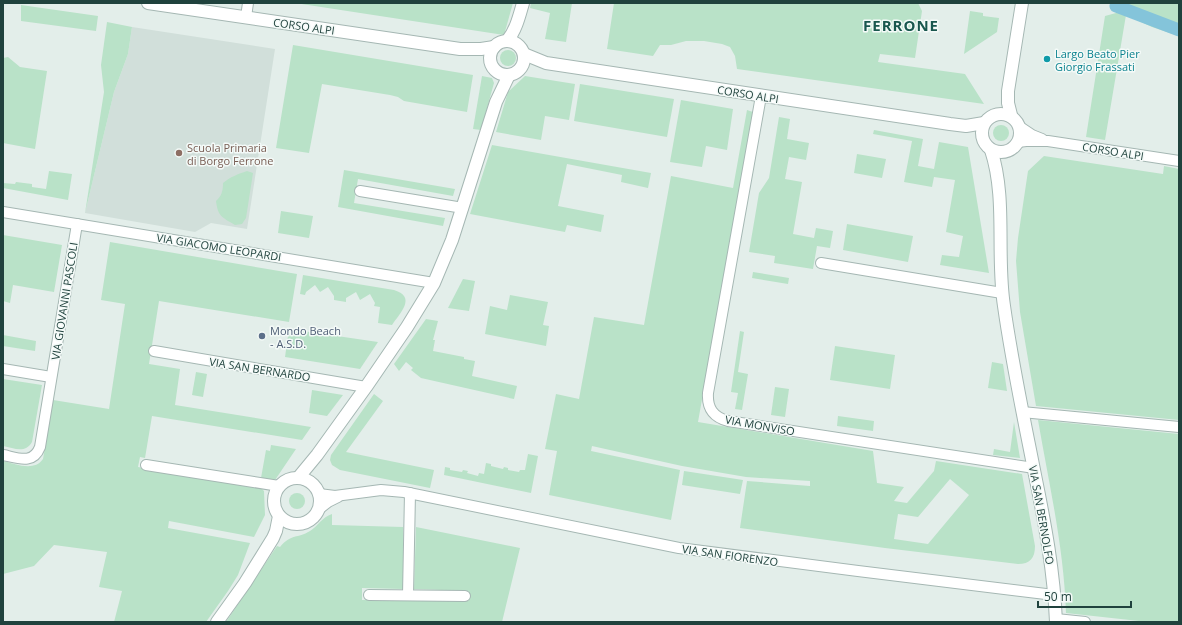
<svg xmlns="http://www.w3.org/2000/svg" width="1182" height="625" font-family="'Open Sans',sans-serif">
<rect width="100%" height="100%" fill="#e3eeea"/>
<polygon fill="#d1dfda" points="132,27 275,49 247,229 211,223 195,232 85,213 114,92 128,54"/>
<g fill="#b9e2c8" fill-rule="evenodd">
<polygon points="295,3 513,3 504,35"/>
<polygon points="531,3 572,3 566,42 545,39 550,13 530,8"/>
<polygon points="614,3 918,3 922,11 915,58 880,54 878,62 965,74 984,104 737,69 735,56 730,47 722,44 704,41 686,41 671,45 660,45 653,56 607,49"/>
<polygon points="1118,3 1179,3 1179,36 1152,27 1126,15 1105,140 1086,137 1105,16 1116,13"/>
<polygon points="21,5 98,16 96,31 21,21"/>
<polygon points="970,11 983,13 983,16 999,18 997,32 964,54"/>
<polygon points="107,22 132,27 128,54 114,92 85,213 104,92 101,65"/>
<polygon points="293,45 473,75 467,112 404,101 398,97 390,95 322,84 309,153 276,148"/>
<circle cx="508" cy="58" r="8"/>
<polygon points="8,57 20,67 47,71 35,149 3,143 3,58"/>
<polygon points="482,76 492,78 494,83 481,130 473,129"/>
<polygon points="525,76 575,84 569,120 545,116 541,140 496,132 508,92"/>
<polygon points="580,84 674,99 667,137 574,121"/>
<polygon points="681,100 733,109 727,150 706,146 702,167 670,162"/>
<path d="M747 110 753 112 698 422 873 451 877 483 904 487 894 501 907 503 934 471 936 461 1022 474 1035 546C1035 558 1030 564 1018 564L885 548 740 528 747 481 810 486V481L746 477 682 466 592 446 591 451 680 470 671 520 549 495 557 451 545 449 556 394 579 399 594 317 644 325 671 176 733 188ZM950 479 969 495 928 544 894 539 898 514 918 517Z"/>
<polygon points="779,117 790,119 787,139 809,143 806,160 789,157 785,179 802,182 793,234 814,238 816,228 833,231 830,248 817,246 813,269 774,263 775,256 749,252 759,193 769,178"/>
<circle cx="1001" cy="133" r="8"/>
<polygon points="874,130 923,139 918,166 934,169 939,142 968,147 989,273 940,265 942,255 959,257 963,236 946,232 955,180 934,177 932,187 904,182 912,141 873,134"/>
<polygon points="492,145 651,173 648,188 621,182 622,175 567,164 558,206 604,215 601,232 567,225 565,232 470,214"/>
<polygon points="857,154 886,159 882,178 854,173"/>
<polygon points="1044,156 1163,174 1164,166 1179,169 1179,420 1036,406 1020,312 1016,261 1018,238 1028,171"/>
<polygon points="344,170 455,189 453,196 358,179 354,203 445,218 443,226 338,207"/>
<polygon points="49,171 72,174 68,200 3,188 3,183 15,184 16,182 32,184 32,187 46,189"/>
<path d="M247 171 253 173 246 218 242 224 235 225C222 217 218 217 216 201 222 196 223 190 223 183 230 177 238 174 247 171Z"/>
<polygon points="281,211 313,216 309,238 278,233"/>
<polygon points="847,224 913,236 908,262 843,250"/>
<polygon points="3,235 62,245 54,292 13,285 10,303 3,301"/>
<path d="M110 242 297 274 289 322 159 301 149 364 180 369 175 405 311 427 302 440 152 416 145 458 140 457 138 467 261 488 264 491 265 515 254 537 169 521 168 528 250 543 238 575 228 591 206 622H114L122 591 99 587 107 552 54 545 34 566 3 574V461C16 464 34 472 43 459L53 400 109 409 125 304 101 300Z"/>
<polygon points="753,272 789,278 788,284 752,278"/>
<path d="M303 275 394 290C417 297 400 313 392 325L378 323 380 307 374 306 375 303 370 294 360 300 356 292 346 298V302L334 300V296L328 287 320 292 315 285 306 292 305 295 300 294Z"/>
<polygon points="463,279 475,281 469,311 448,308"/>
<polygon points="510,295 548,302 543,325 549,326 546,346 485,334 490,306 507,310"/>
<polygon points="426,319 438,321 433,340 435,340 433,351 464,357 464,359 475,361 472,376 517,386 514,399 421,378 411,370 413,368 406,362 399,371 394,364"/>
<polygon points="289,329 378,342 360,369 285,357"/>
<polygon points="740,331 744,332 738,372 748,374 742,410 735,409 738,393 731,392"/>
<polygon points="3,335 36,341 35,351 3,346"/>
<polygon points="835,346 895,355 890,389 830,380"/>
<polygon points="992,362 1003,364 1007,391 988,388"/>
<polygon points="196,372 207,374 203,397 192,395"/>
<path d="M3 379 42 385 32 442C25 454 14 448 3 446Z"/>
<polygon points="775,387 789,389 785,417 771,415"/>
<polygon points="312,390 343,395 327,416 309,413"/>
<polygon points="374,394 383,401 346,452 434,470 430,488 340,470 332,465 330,460 331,455"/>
<polygon points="838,416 874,421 873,431 837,426"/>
<path d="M1038 420 1179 434V622H1148L1066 613C1064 548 1049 484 1038 420Z"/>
<polygon points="1014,422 1020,458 993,455 994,449 1010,452"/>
<polygon points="271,445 296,449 275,480 261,478 266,450 270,451"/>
<polygon points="528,454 538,456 531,493 444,475 445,467 450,468 450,470 462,472 463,470 468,471 467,473 478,476 479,473 484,474 486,463 491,464 491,466 503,469 504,467 508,468 508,470 519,472 520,470 525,470"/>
<polygon points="684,471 743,480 740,494 682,485"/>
<circle cx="297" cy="501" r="8"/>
<path d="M332 514V525L403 527V589L362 588V600L469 601V591L414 589 416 527 520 548 502 622H226L277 546 280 547C292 533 297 539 310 531 318 526 322 517 332 514Z"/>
</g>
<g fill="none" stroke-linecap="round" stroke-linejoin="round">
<polyline stroke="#84c4da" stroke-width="13" points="1116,6 1179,30"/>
<g stroke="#a5b7b3" stroke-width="12">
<g id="minor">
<polyline points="246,17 248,3"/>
<path d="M761 96 708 393C707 408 713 417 728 421L1034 468"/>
<polyline points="1020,127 1032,135 1042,139"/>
<polyline points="1018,142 1026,141 1048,141 1179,161"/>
<polyline points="360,191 463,208"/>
<polyline points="3,212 434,283"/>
<polyline points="821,263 1002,293"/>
<polyline points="154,351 366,387"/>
<polyline points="3,369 51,377"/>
<polyline points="1022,412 1179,427"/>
<path d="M3 455C18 458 33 465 40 447L77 224"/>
<polyline points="146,465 279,486"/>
<polyline points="319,494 335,496 381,490 404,492 679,548 858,571 1054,595"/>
<polyline points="319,509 328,502 338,497"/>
<polyline points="369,595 465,596"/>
<polyline points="408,595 410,493"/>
<polyline points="1056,619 1085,622"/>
</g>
</g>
<g stroke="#a5b7b3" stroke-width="14">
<g id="tertiary">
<polyline points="148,3 460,49 481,49 494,47"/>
<path d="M507 41C516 30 519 17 523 3"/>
<circle cx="507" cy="58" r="17"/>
<polyline points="524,54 546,63 950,124 966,126 984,123"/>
<circle cx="1001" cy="133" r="19"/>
<polyline points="1011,115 1008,103 1008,91 1022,3"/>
<path d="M991 150C1007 198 996 255 1004 306 1012 363 1024 419 1035 475 1045 524 1054 572 1056 622"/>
<circle cx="297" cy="501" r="23"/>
<polyline points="298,478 317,455 366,387 407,327 434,283 452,240 496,102 509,75"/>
<polyline points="217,622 245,583 273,538 276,531 279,516"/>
</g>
</g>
<use href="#minor" stroke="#fff" stroke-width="10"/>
<use href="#tertiary" stroke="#fff" stroke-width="12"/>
</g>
<circle fill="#0f9aa8" stroke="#f4faf8" stroke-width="1.5" cx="1047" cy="59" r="4"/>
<circle fill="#8d6e63" stroke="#f4faf8" stroke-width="1.5" cx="179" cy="153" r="4"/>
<circle fill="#5c6f8a" stroke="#f4faf8" stroke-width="1.5" cx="262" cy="336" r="4"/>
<g text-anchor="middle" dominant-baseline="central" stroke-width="3" stroke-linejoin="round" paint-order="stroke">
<g font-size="11" fill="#20423d" stroke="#f4faf8">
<text transform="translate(304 26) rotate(8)">CORSO ALPI</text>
<text transform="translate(748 94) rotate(9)">CORSO ALPI</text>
<text transform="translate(1113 151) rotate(9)">CORSO ALPI</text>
<text transform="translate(219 247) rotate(9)">VIA GIACOMO LEOPARDI</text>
<text transform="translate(64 301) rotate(-81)">VIA GIOVANNI PASCOLI</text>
<text transform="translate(260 369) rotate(9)">VIA SAN BERNARDO</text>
<text transform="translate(760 425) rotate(10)">VIA MONVISO</text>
<text transform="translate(1042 515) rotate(80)">VIA SAN BERNOLFO</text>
<text transform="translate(730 555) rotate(8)">VIA SAN FIORENZO</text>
</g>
<g font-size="11" fill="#0d838f" stroke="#f4faf8" text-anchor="start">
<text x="1055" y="53">Largo Beato Pier<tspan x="1055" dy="13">Giorgio Frassati</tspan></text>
</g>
<g font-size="11" fill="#785e54" stroke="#f4faf8" text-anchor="start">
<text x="187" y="147">Scuola Primaria<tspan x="187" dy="13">di Borgo Ferrone</tspan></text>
</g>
<g font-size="11" fill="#4e5e75" stroke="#f4faf8" text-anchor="start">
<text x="270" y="330">Mondo Beach<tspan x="270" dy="13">- A.S.D.</tspan></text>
</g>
<g font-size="15" font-weight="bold" letter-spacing="1" fill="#19574e" stroke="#f4faf8">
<text x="901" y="25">FERRONE</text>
</g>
</g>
<rect width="1182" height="625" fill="none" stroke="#20423d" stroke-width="8"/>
<path d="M1038 601v6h93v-6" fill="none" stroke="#20423d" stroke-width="2"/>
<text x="1044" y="601" font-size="12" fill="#20423d" stroke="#f4faf8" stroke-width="3" paint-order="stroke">50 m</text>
</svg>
